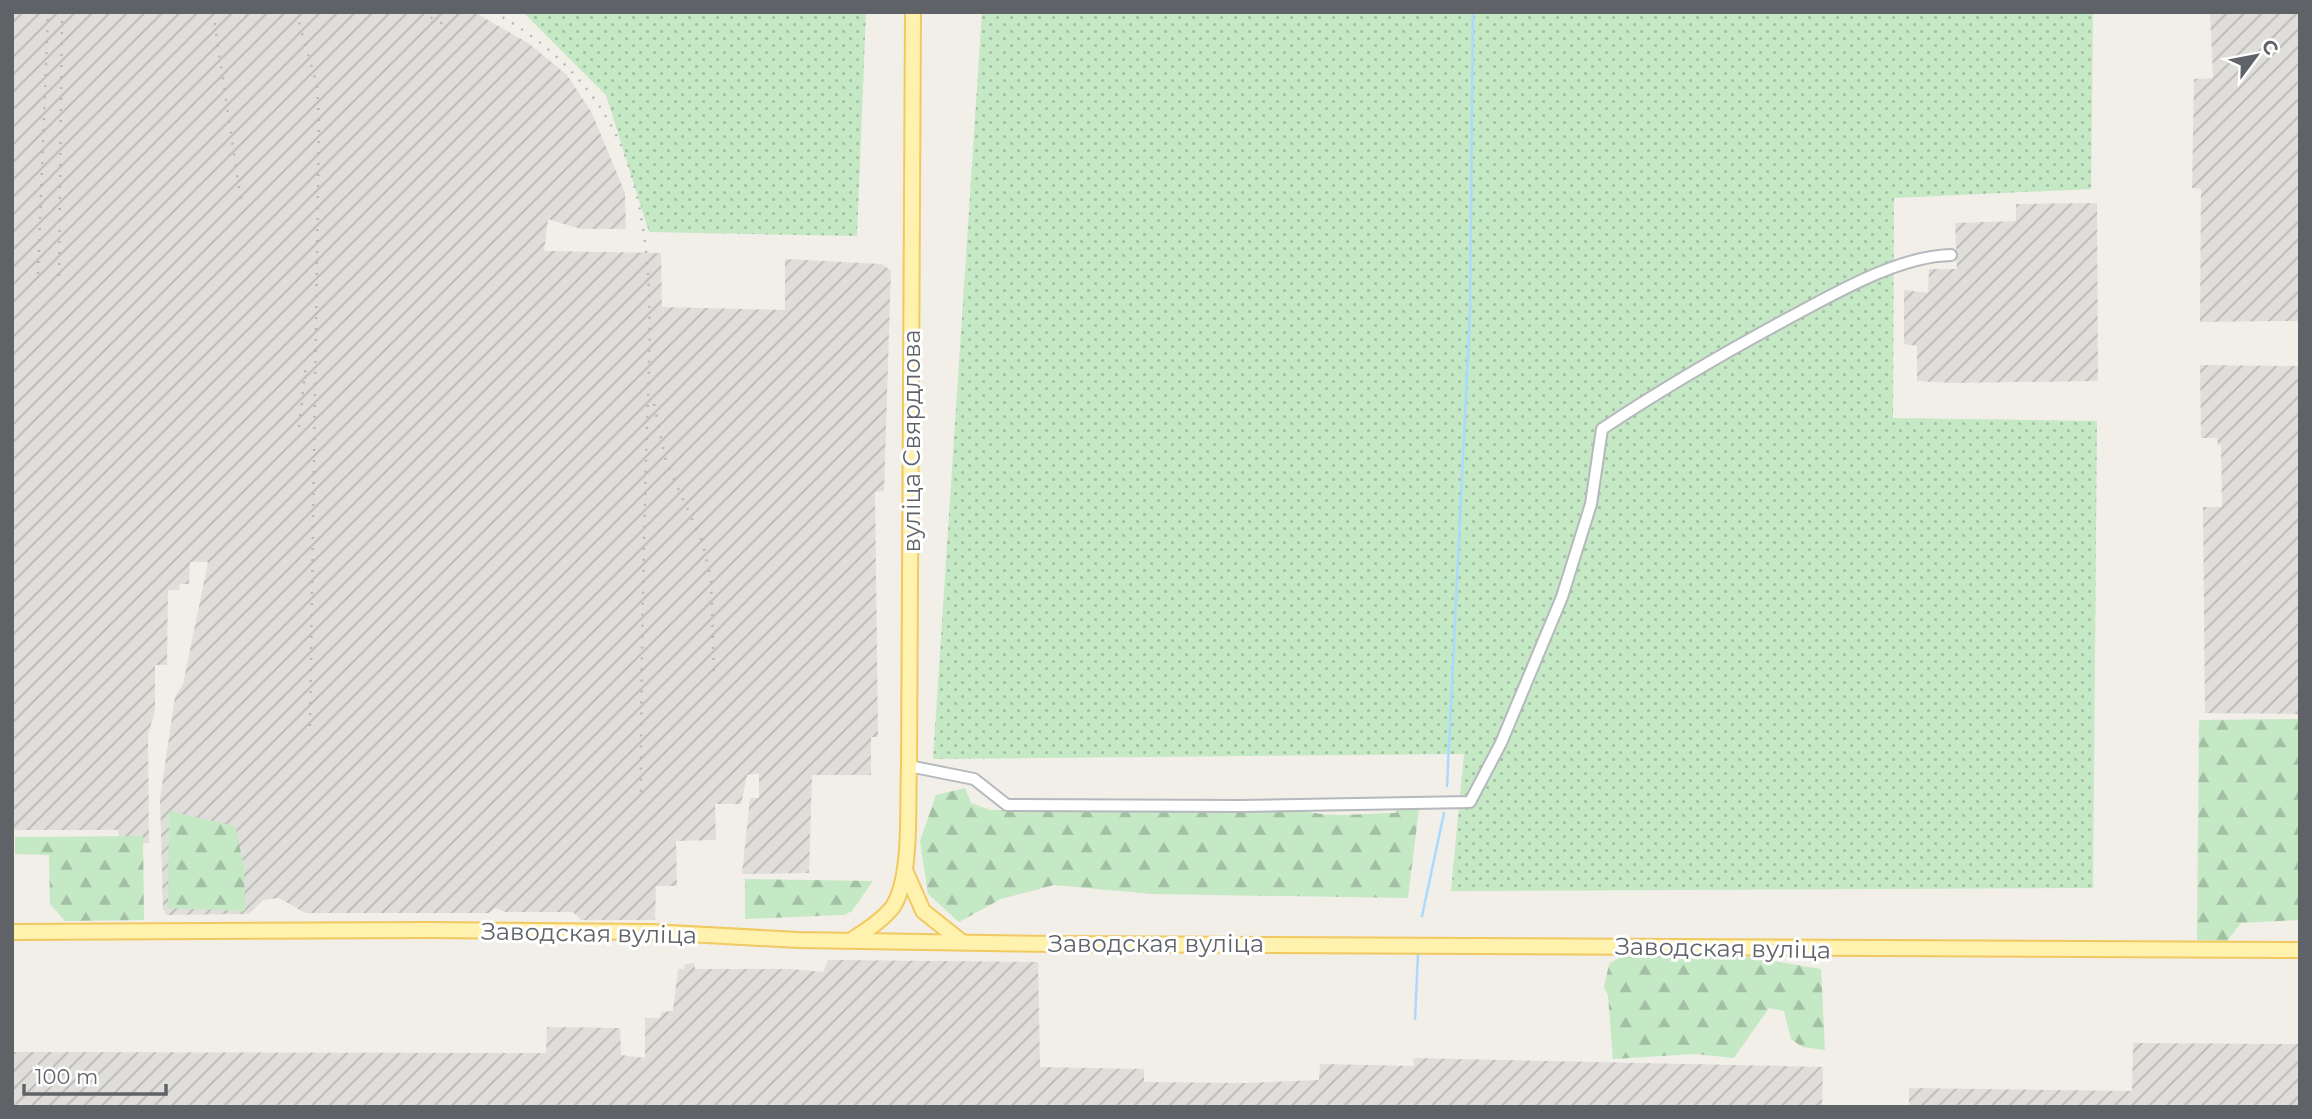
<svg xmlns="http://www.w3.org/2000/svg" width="2312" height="1119" font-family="Montserrat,sans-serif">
<defs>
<pattern id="industrial-furrows" width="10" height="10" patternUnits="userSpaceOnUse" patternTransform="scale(1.75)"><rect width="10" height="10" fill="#e0deda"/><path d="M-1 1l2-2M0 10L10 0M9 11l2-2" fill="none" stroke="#b9b8b5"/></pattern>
<pattern id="forest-firs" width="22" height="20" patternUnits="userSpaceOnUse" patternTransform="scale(1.75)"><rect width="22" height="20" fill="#c5e8c5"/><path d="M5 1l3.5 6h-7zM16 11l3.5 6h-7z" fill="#a3c0a4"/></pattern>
<pattern id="park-dots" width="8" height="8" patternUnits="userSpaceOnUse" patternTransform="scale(1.75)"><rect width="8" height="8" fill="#c5e8c5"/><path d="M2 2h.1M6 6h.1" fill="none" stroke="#a3c0a4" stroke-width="1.8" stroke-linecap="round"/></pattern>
</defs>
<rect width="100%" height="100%" fill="#f1efe8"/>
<g fill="url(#industrial-furrows)">
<polygon points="12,12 474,12 528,43 567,75 592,113 625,193 626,229 581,229 548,219 544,251 661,253 662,307 785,310 785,259 882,264 891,271 884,491 875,492 878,737 871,737 871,775 812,775 809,873 742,874 750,798 759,798 759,773 747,775 741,804 715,804 716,840 676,841 677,886 656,886 655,920 581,920 573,912 505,912 496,908 489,913 305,913 279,898 263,900 249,914 167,915 163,909 160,798 175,697 183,684 208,562 190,562 189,584 180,584 179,590 168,590 167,665 155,665 155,711 148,734 149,843 121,845 118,830 12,830"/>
<polygon points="2210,12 2300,12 2300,321 2200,322 2201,189 2192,188 2194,79 2213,78"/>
<polygon points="2097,203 2098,381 1951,383 1917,381 1917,346 1904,344 1904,290 1928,293 1929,269 1957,269 1955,223 2016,221 2016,204"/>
<polygon points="2200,365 2300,366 2300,714 2205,713 2203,507 2222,507 2221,445 2218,445 2217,438 2201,438"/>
<polygon points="828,960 1038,962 1040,1067 1144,1069 1144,1082 1246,1083 1319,1080 1320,1064 1414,1066 1413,1058 1823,1067 1822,1107 12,1107 12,1052 546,1053 547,1027 620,1028 621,1055 645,1058 645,1018 660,1018 661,1012 673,1011 678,969 684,969 685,964 694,963 695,969 791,969 823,972"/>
<polygon points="2133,1043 2300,1044 2300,1107 1909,1107 1909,1088 2132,1091"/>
</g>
<g fill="url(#forest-firs)">
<polygon points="2300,719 2300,920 2241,923 2227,941 2197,940 2199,720"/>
<path d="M965 788 971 803 990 810H1213L1288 804C1316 821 1363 813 1396 813L1401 797 1420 800 1408 898 1152 894 1054 885 1001 899 959 922 928 894 920 841 936 795Z"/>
<polygon points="169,811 235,826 244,866 245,911 168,908"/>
<polygon points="143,836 144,920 65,921 50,904 49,855 15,854 15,837"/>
<polygon points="745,879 873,881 852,911 844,915 745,919"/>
<polygon points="1737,955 1821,969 1825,1050 1802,1047 1791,1039 1784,1011 1769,1008 1734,1058 1695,1054 1613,1059 1608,996 1604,987 1609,964 1620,957"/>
</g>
<g fill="url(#park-dots)">
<polygon points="523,12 866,12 857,236 649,232 606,95"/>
<polygon points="982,12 2093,12 2091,189 1894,198 1893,418 2097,421 2093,888 1451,891 1464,754 933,759"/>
</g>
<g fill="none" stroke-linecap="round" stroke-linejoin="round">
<g stroke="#aadaff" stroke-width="2.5">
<polyline points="1447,786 1470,313 1473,12"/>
<polyline points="1422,916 1444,813"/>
<polyline points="1415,1019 1418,954"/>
</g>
<g stroke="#b5b8bc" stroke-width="14">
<path id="minor" d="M909 766 974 779 1007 805 1241 806 1470 802 1501 743 1562 597 1591 504 1602 429C1662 389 1724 353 1787 319 1834 294 1898 256 1951 255"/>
</g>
<g stroke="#f2c960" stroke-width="18">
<g id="major">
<polyline points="905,870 923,911 962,942"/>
<polyline points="12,932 431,930 652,932 798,940 1056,944 2300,950"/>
<path d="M853 939C867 930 881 921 892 908 913 879 907 802 909 766L913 12"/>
</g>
</g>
<use href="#minor" stroke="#fff" stroke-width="10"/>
<use href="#major" stroke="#fff2af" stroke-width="14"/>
<g stroke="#b6b7b8" stroke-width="2.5" stroke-dasharray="2 9" stroke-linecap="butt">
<polyline points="213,12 241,201"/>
<polyline points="296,12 317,85 319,121 310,726"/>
<polyline points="421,12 443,24"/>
<path d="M493 12C554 44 608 100 629 167 659 262 648 364 646 461 643 573 641 683 641 795"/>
<polyline points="38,274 48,12"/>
<polyline points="59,276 62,12"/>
<polyline points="654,404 666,462 702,541 711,578 714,673"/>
<polyline points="299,427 306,364"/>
</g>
</g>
<g text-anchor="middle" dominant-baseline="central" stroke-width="6" stroke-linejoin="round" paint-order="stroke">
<g font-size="24" fill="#5f6368" stroke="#fff">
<text transform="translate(911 441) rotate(-90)">вуліца Свярдлова</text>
<text transform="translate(589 933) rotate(1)">Заводская вуліца</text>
<text x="1156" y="943">Заводская вуліца</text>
<text transform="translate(1723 948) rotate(1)">Заводская вуліца</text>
</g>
</g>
<rect width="2312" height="1119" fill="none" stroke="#5f6368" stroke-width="28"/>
<g transform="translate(2256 56) rotate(58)" stroke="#ffffff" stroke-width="5" paint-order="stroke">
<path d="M0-5L12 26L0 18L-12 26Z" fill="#5f6368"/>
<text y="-10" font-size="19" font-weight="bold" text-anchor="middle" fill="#5f6368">С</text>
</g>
<path d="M24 1084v10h142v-10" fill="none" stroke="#5f6368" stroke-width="3.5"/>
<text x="35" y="1084" font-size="21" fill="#5f6368" stroke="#ffffff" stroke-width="5" paint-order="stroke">100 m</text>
</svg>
